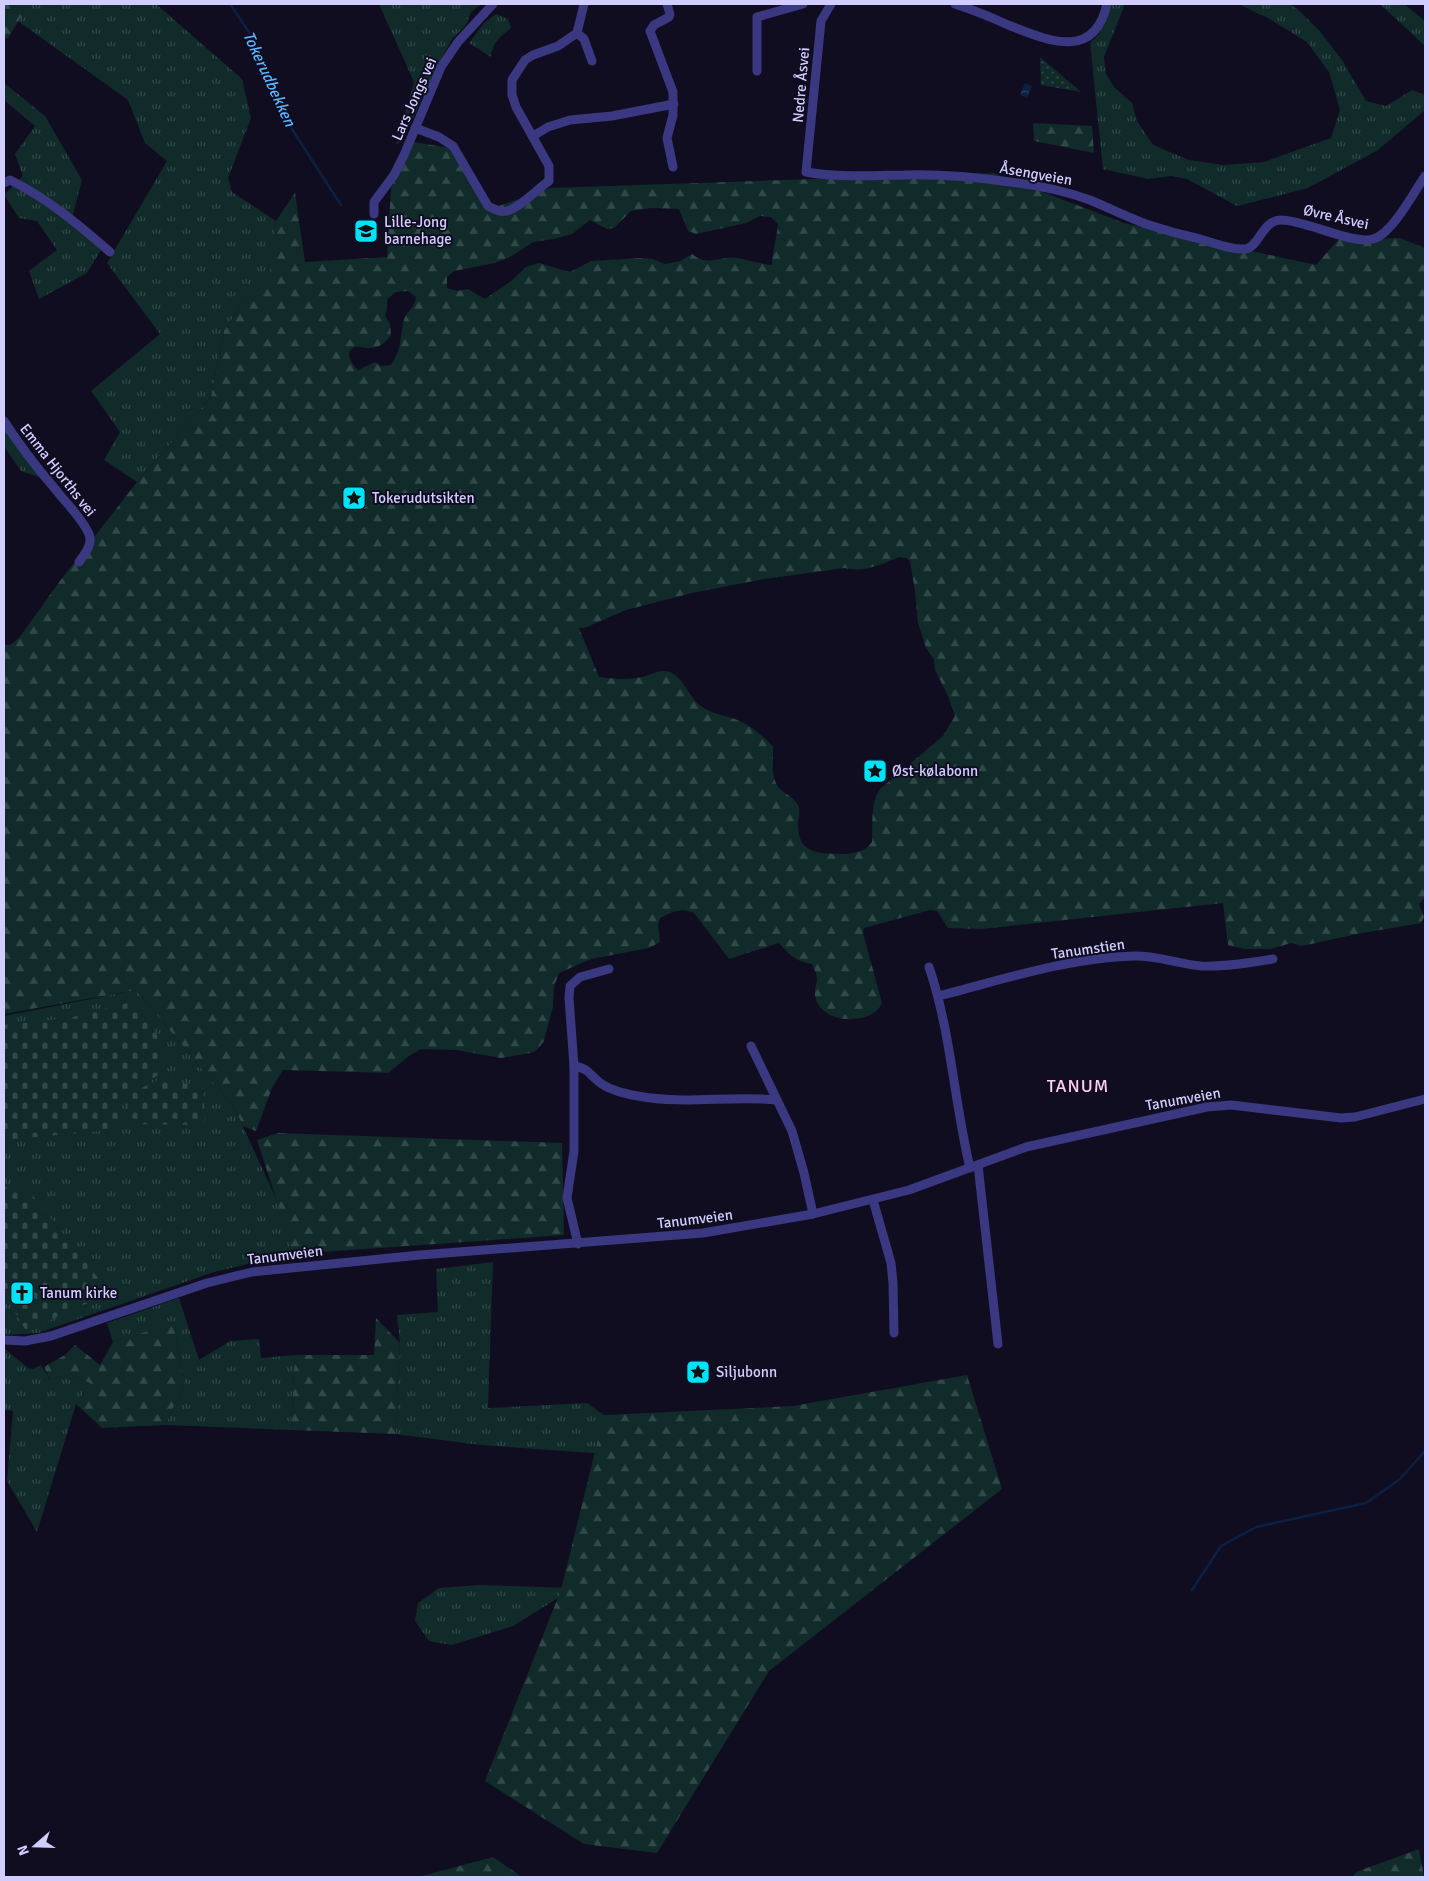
<svg xmlns="http://www.w3.org/2000/svg" width="1429" height="1881" font-family="Signika,sans-serif">
<defs>
<pattern id="grass-tufts" width="24" height="20" patternUnits="userSpaceOnUse" patternTransform="scale(1.25)"><rect width="24" height="20" fill="#102b2a"/><path d="M3 7l-1-3M5 7V3M7 7l1-3M15 17l-1-3M17 17v-4M19 17l1-3" fill="none" stroke="#32494a"/></pattern>
<pattern id="forest-firs" width="22" height="20" patternUnits="userSpaceOnUse" patternTransform="scale(1.25)"><rect width="22" height="20" fill="#102b2a"/><path d="M5 1l3.5 6h-7zM16 11l3.5 6h-7z" fill="#32494a"/></pattern>
<pattern id="cemetery-stones" width="16" height="16" patternUnits="userSpaceOnUse" patternTransform="scale(1.25)"><rect width="16" height="16" fill="#102b2a"/><path d="M2 7V4a2 2 0 0 1 4 0v3zM10 15v-3a2 2 0 0 1 4 0v3z" fill="#32494a"/></pattern>
<pattern id="park-dots" width="8" height="8" patternUnits="userSpaceOnUse" patternTransform="scale(1.25)"><rect width="8" height="8" fill="#102b2a"/><path d="M2 2h.1M6 6h.1" fill="none" stroke="#32494a" stroke-width="1.8" stroke-linecap="round"/></pattern>
<pattern id="water-waves" width="16" height="10" patternUnits="userSpaceOnUse" patternTransform="scale(1.25)"><rect width="16" height="10" fill="#0b2042"/><path d="M0 5q4-4 8 0t8 0" fill="none" stroke="#2e3f5e"/></pattern>
</defs>
<rect width="100%" height="100%" fill="#100d21"/>
<g fill="url(#grass-tufts)">
<polygon points="29,4 156,4 242,79 251,118 228,178 232,192 276,221 270,279 242,304 224,331 211,397 137,482 104,460 120,432 91,391 160,334 107,263 167,161 145,143 128,100 18,21"/>
<polygon points="379,4 481,4 471,12 466,25 452,39 438,64 402,142 396,144 414,82"/>
<polygon points="1112,4 1125,4 1104,57 1106,74 1114,87 1132,103 1137,121 1153,145 1189,160 1223,165 1264,162 1331,138 1340,110 1329,72 1307,42 1268,18 1238,4 1289,4 1296,8 1319,30 1342,60 1366,101 1386,106 1412,90 1425,95 1425,110 1378,150 1308,188 1237,206 1187,179 1171,176 1148,179 1103,169 1090,43 1099,34"/>
<polygon points="1380,4 1404,4 1425,21 1425,46"/>
<path d="M496 14 508 19 511 28C500 37 492 43 491 57L469 43 485 22Z"/>
<polygon points="4,83 45,116 82,180 71,222 101,250 87,273 39,299 29,271 57,250 37,221 19,218 4,195 23,176 15,154 35,126 4,100"/>
<polygon points="4,424 42,478 21,471 4,446"/>
<polygon points="136,990 234,1107 303,1257 252,1263 214,1272 38,1333 4,1335 4,1016"/>
<polygon points="493,1262 488,1408 587,1403 604,1415 606,1454 481,1445 395,1434 400,1343 397,1315 438,1312 436,1269"/>
<polygon points="179,1298 199,1360 230,1341 259,1339 261,1358 295,1355 291,1430 165,1425 184,1385 174,1324 113,1342 107,1323"/>
<polygon points="4,1348 28,1368 33,1369 41,1365 50,1380 69,1374 90,1383 76,1404 37,1532 7,1481 13,1411 4,1410"/>
<polygon points="479,1585 574,1588 513,1626 452,1645 429,1641 415,1621 418,1603 439,1588"/>
</g>
<g fill="url(#forest-firs)" fill-rule="evenodd">
<polygon points="4,4 29,4 8,38 4,39"/>
<polygon points="1033,123 1092,126 1094,153 1034,141"/>
<path d="M414 142 455 149 490 209 550 188 993 173 1124 223 1316 265 1338 240 1400 238 1425 248V897L1419 904 1424 917 1421 923 1357 934 1302 946 1291 943 1271 949H1244L1228 945 1223 903 981 929 948 928 937 911 930 910 864 928 863 933 882 1003C879 1011 870 1016 861 1018 843 1022 818 1016 815 995 814 990 817 984 817 979 817 974 814 969 812 964 797 962 789 955 779 943L729 959 694 913C681 907 673 912 660 918L658 925 660 942 649 948 591 959 559 973 554 986 553 1006 544 1041 537 1050 531 1053 501 1058 456 1050 421 1049 409 1056 388 1073 283 1070 272 1088 256 1131 243 1126 234 1107 136 990 4 1014V645H10L19 638 60 581 137 482 211 397 224 331 242 304 269 279 276 221 295 193 305 262 387 257 391 188ZM651 208 679 209 688 231 696 234 746 223 760 216 771 217 778 224C777 238 772 251 772 265 761 264 749 260 737 258 721 255 709 268 692 254L680 261 665 264 653 259 640 258 591 261 570 272 539 263 526 267 511 281 485 299 468 289 457 291 447 288V277L454 271 495 263 510 257 533 242 554 239 572 234 590 220 607 229 614 228 631 211ZM408 291 416 297C414 310 407 310 404 320 399 339 403 347 391 365L381 366 375 362 358 370C352 365 343 352 355 347 360 346 363 348 367 348 378 349 385 343 391 335L390 324 385 316 387 309V299L396 292ZM899 557 906 558 910 561 915 591 918 623 926 648 934 660 935 670 948 696 955 716 943 736 880 789C870 804 873 824 872 842 865 852 853 854 841 854 819 853 798 854 798 825 798 819 801 811 798 805 794 798 787 795 781 790 769 778 774 761 773 746 764 737 753 728 742 722 730 716 714 715 702 707 687 697 683 672 664 671 657 670 649 676 642 677 628 680 614 679 599 677L579 628 587 627 626 610 692 593 764 579 845 568C864 573 882 564 899 557Z"/>
<polygon points="278,1133 562,1143 564,1235 294,1254 257,1140"/>
<polygon points="376,1318 400,1343 395,1434 291,1430 295,1355 374,1355"/>
<polygon points="174,1323 184,1385 165,1425 102,1428 76,1404 90,1383 69,1374 50,1380 44,1367 65,1355 75,1345 100,1365 113,1342"/>
<polygon points="967,1375 1002,1489 769,1671 657,1853 584,1844 485,1781 561,1590 604,1415 793,1406"/>
<polygon points="1419,1849 1424,1877 1353,1877 1356,1872"/>
<polygon points="493,1857 522,1877 418,1877"/>
</g>
<g fill="url(#cemetery-stones)">
<polygon points="132,1002 146,1010 160,1043 163,1073 134,1088 123,1090 121,1129 4,1140 4,1025 69,1018"/>
<polygon points="171,1074 175,1084 200,1084 203,1088 205,1120 201,1125 129,1124 125,1094 135,1091"/>
<polygon points="4,1187 21,1190 34,1197 110,1293 26,1331 4,1293"/>
</g>
<polygon fill="url(#park-dots)" points="1040,57 1081,92 1041,85"/>
<polygon fill="url(#water-waves)" points="1025,83 1032,86 1027,98 1020,95"/>
<g fill="none" stroke-linecap="round" stroke-linejoin="round">
<g stroke="#0b2042" stroke-width="2.5">
<polyline points="230,4 251,35 286,120 341,205"/>
<polyline points="1192,1590 1221,1546 1256,1527 1366,1503 1399,1480 1425,1451"/>
</g>
<g stroke="#393881" stroke-width="9">
<polyline points="667,4 670,14 669,17 654,25 650,31 673,92 673,115 667,138 673,167"/>
<path d="M831 4 821 21 806 172C839 178 871 175 904 175 939 174 975 177 1010 182 1037 185 1065 191 1090 200 1109 208 1127 217 1146 224 1164 230 1182 235 1200 239 1214 243 1231 250 1245 249 1259 248 1262 220 1281 220 1306 220 1352 245 1373 239 1392 234 1414 192 1425 176"/>
<path d="M955 4C973 10 991 17 1008 25 1047 40 1094 62 1107 4"/>
<polyline points="577,33 584,39 592,61"/>
<polyline points="757,71 757,17 803,4"/>
<path d="M415 128 439 137 453 146 488 206C494 209 500 213 507 211 520 208 537 189 549 181V166L516 107 512 95V80L525 60 533 55 558 46 577 33 584 4"/>
<polyline points="533,136 548,127 570,120 612,116 674,104"/>
<path d="M4 183 10 180C47 198 79 225 110 252"/>
<polyline points="374,214 374,202 394,175 404,155 441,67 458,42 493,4"/>
<path d="M4 421C20 446 37 468 56 490 66 503 82 518 89 534 93 544 85 554 79 562"/>
<path d="M929 967C951 1032 954 1101 970 1168"/>
<path d="M938 996C1002 980 1067 958 1133 956 1156 955 1178 964 1201 966 1225 967 1250 963 1273 959"/>
<polyline points="751,1046 792,1131 804,1173 813,1214"/>
<path d="M574 1066C589 1069 588 1073 599 1082 609 1090 626 1094 638 1096 684 1105 731 1095 777 1100"/>
<polyline points="978,1165 998,1344"/>
<polyline points="873,1200 891,1263 893,1283 894,1333"/>
<polyline points="578,1244 567,1198 574,1151 574,1066 569,998 570,986 580,977 609,969"/>
<polyline points="4,1340 25,1341 51,1336 207,1283 252,1272 420,1255 703,1233 813,1214 909,1190 1026,1147 1207,1107 1231,1105 1341,1118 1355,1117 1425,1099"/>
</g>
</g>
<defs>
<g id="school-square" transform="scale(1.25)"><rect x="-9" y="-9" width="18" height="18" rx="4" fill="#00e4f8" stroke="#100d21"/><path d="M0-5L7-2L0 1L-7-2ZM-4 1L0 2.5L4 1V4Q0 6-4 4Z" fill="#111"/></g>
<g id="sight-square" transform="scale(1.25)"><rect x="-9" y="-9" width="18" height="18" rx="4" fill="#00e4f8" stroke="#100d21"/><path d="M0-6L1.8-2.2L6-1.7L2.9 1.2L3.7 5.4L0 3.3L-3.7 5.4L-2.9 1.2L-6-1.7L-1.8-2.2Z" fill="#111"/></g>
<g id="church-square" transform="scale(1.25)"><rect x="-9" y="-9" width="18" height="18" rx="4" fill="#00e4f8" stroke="#100d21"/><path d="M-1.2-6h2.4v3.5h3.3v2.4h-3.3V6h-2.4V-.1h-3.3v-2.4h3.3Z" fill="#111"/></g>
</defs>
<g fill-rule="evenodd">
<use href="#school-square" x="366" y="231"/>
<use href="#sight-square" x="354" y="498"/>
<use href="#sight-square" x="875" y="771"/>
<use href="#church-square" x="22" y="1293"/>
<use href="#sight-square" x="698" y="1372"/>
</g>
<g text-anchor="middle" dominant-baseline="central" stroke-width="4" stroke-linejoin="round" paint-order="stroke">
<g font-size="15" fill="#d2cdff" stroke="#100d21">
<text transform="translate(801 85) rotate(-85)">Nedre Åsvei</text>
<text transform="translate(414 99) rotate(-66)">Lars Jongs vei</text>
<text transform="translate(1036 174) rotate(10)">Åsengveien</text>
<text transform="translate(1336 217) rotate(13)">Øvre Åsvei</text>
<text transform="translate(58 470) rotate(52)">Emma Hjorths vei</text>
<text transform="translate(1088 949) rotate(-8)">Tanumstien</text>
<text transform="translate(1183 1099) rotate(-10)">Tanumveien</text>
<text transform="translate(695 1219) rotate(-7)">Tanumveien</text>
<text transform="translate(285 1255) rotate(-7)">Tanumveien</text>
</g>
<g font-size="15" fill="#d2cdff" stroke="#100d21" text-anchor="start">
<text x="384" y="222">Lille-Jong<tspan x="384" dy="17">barnehage</tspan></text>
<text x="372" y="498">Tokerudutsikten</text>
<text x="892" y="771">Øst-kølabonn</text>
<text x="40" y="1293">Tanum kirke</text>
<text x="716" y="1372">Siljubonn</text>
</g>
<g font-size="16" font-style="italic" fill="#5bb6ff" stroke="#100d21">
<text transform="translate(269 79) rotate(65)">Tokerudbekken</text>
</g>
<g font-size="18" letter-spacing="1" fill="#ffcfee" stroke="#100d21">
<text x="1078" y="1086">TANUM</text>
</g>
</g>
<rect width="1429" height="1881" fill="none" stroke="#d2cdff" stroke-width="10"/>
<g transform="translate(35 1846) rotate(250)" stroke="#100d21" stroke-width="4" paint-order="stroke">
<path d="M0-4L9 19L0 12L-9 19Z" fill="#d2cdff"/>
<text y="-8" font-size="14" font-weight="bold" text-anchor="middle" fill="#d2cdff">N</text>
</g>
</svg>
